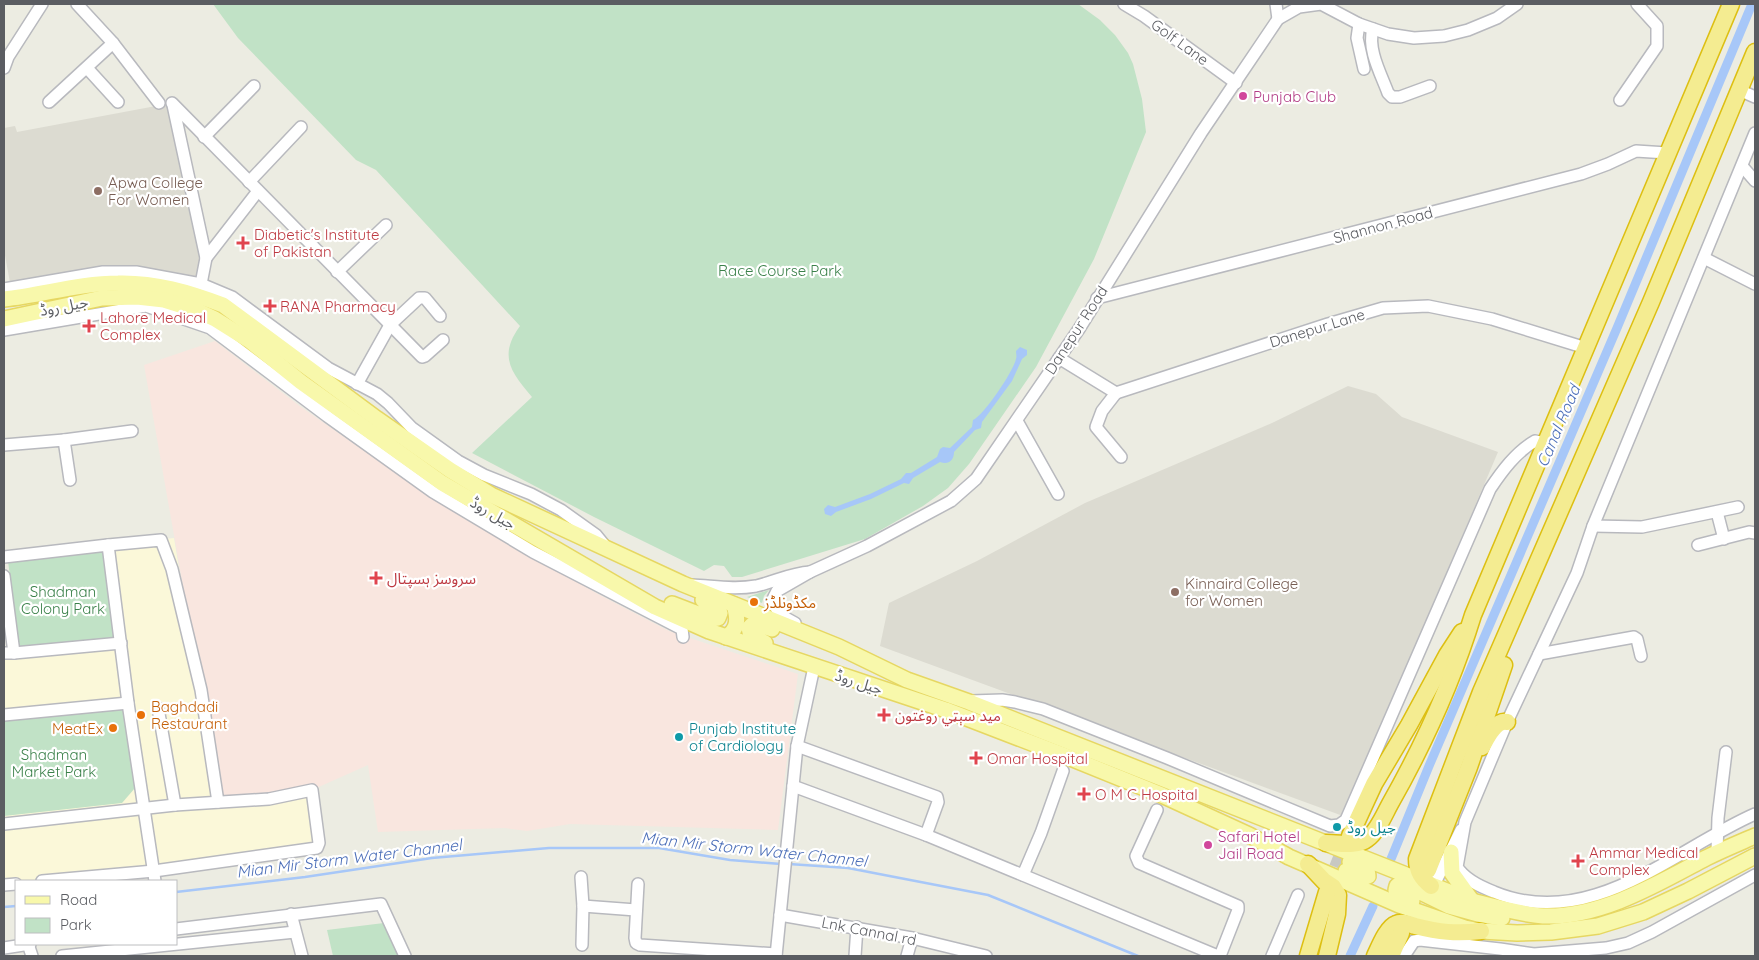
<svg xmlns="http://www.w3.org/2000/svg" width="1759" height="960" font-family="Quicksand,'Noto Sans Arabic',sans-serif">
<rect width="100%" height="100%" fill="#ecece2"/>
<polygon fill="#fbf8d9" points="174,538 218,802 312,790 319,843 64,881 16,881 4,888 4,653 108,545"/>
<g fill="#dcdbd1">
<polygon points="172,103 206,258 201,284 11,288 4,250 4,128 15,126 17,132"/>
<polygon points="1348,386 1376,394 1402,417 1498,452 1343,816 880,646 889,603 977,561 1085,503 1272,423"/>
</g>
<polygon fill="#f9e6df" points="215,341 301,407 435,500 598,594 669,631 798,674 778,830 570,824 527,831 505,828 378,832 368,765 312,790 218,802 191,632 144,365"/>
<g fill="#c1e2c6">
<path d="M213 4H1078L1100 20 1115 35 1128 53 1133 64 1142 99 1146 132 1094 259 1036 367 969 464 948 488 923 506 865 539 742 577H732L724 566 714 565 704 571 594 517 472 453 532 397C511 372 498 356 520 326L376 170 356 160 238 38Z"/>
<polygon points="106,549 117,639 19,651 8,561"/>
<polygon points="769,590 764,596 762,603 747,597"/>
<polygon points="124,708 135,788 122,803 4,816 4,721"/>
<polygon points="392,922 405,956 333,956 327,930"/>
</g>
<path fill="#a7c7f8" d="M1020 347 1027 350V355L1022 359 1012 381 982 422 981 428 975 430 954 452C954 461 948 465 940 462L913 478 909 484 904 483 871 499 836 512 831 516 825 514 824 509 828 505 835 507 870 494 901 479 906 473H911L937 457 940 449 943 447 950 448 972 427 973 420C984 415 1013 372 1016 359 1017 356 1016 354 1016 351Z"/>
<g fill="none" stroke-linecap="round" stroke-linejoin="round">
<g stroke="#a7c7f8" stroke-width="2.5">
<polyline points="789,864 848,868 988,895 1138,956"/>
<polyline points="176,892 305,877 432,858 549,848 659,848 730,860 781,864"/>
<polyline points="4,907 16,906"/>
</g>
<g stroke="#a7c7f8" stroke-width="9">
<polyline points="1391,859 1429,766 1617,328 1752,4"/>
<polyline points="1350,956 1373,906"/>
</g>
<polyline stroke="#c8c8c2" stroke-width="16" stroke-dasharray="16 8" stroke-linecap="butt" points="1328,890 1349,838"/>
<g stroke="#b8b9be" stroke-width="14">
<g id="minor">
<polyline points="77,4 113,43 159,103"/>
<polyline points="1124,4 1144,16 1236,83"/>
<polyline points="1276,4 1278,19"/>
<polyline points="1359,24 1357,38 1364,69"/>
<path d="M1373 29C1367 49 1381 74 1388 93L1392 97H1400L1430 86"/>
<polyline points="4,68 8,57 42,4"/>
<polyline points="87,68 118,102"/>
<polyline points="1739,90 1755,97"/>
<polyline points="1620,100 1657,46 1657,26 1637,4"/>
<polyline points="49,102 113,43"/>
<polyline points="172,103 422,357 425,356 443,340"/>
<polyline points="173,105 206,258 201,284"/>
<path d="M1755 133 1593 526 1577 573 1507 722 1465 822 1457 867C1465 880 1481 887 1494 892 1590 932 1673 850 1755 814"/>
<polyline points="204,137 254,86"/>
<polyline points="1742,166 1755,181"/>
<polyline points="249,182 301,127"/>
<polyline points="206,258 258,191"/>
<polyline points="1704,258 1755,284"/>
<polyline points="337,272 386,225"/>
<polyline points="4,289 103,272 136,272 201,284 232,297 328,368 377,394 388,403 412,428 458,461 484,475 531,494 561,510 596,535 605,546"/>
<polyline points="1097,298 1581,174 1608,164 1636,151 1667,153"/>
<polyline points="4,330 146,306 210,328 327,416 433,492 533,552 682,629 683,637"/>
<polyline points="1059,358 1116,393 1328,324 1383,308 1428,306 1492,319 1586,348"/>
<polyline points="357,384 390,325 419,298 425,298 440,316"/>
<polyline points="1116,393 1102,411 1096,427 1121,457"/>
<polyline points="1017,421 1058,494"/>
<polyline points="64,440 132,431"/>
<polyline points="4,445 64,440 70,480"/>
<polyline points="1717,512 1724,539"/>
<polyline points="1593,526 1642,527 1738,507"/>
<polyline points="108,545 161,540 172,569 201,690 218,802"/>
<polyline points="1698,545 1749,532 1755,533"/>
<polyline points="4,557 108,545 128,703 155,881"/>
<polyline points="810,572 867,546 951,501 976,479 1079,329 1201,133 1278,19 1299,7 1321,4 1359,24 1388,34 1414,38 1444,36 1468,30 1497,18 1517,4"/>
<polyline points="4,576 14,653 4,653"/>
<path d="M692 585C714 586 734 590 756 586 774 582 791 573 810 572L777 591 772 601C778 613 784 618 795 623"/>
<polyline points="14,653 121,643"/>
<polyline points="1539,654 1634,637 1637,639 1641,656"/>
<path d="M971 701 1002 700 1015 702 1043 709 1167 758 1330 826 1339 825 1346 820 1490 489C1502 471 1516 452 1535 441L1545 443"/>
<polyline points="158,708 175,805"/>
<polyline points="4,715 128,703"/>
<polyline points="797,746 937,797 938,802 926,835"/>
<polyline points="793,786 926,835 1218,956"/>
<polyline points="1157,810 1136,856 1139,863 1238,906 1238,910 1220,956"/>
<polyline points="4,824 175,805 269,799 312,790 319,843 317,848 154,871 42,881"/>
<polyline points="1717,853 1718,818 1726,752"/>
<polyline points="1023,875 1041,833 1063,771"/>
<polyline points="581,877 583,906 582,945"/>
<polyline points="638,884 635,938 636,943 640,945 776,954"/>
<polyline points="4,885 16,884"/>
<polyline points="1433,887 1461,830"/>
<polyline points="583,906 636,910"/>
<polyline points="291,914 302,956"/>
<polyline points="780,915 912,938 986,956"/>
<polyline points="176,929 381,904 405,956"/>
<polyline points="28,944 32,956"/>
<polyline points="4,948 30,944"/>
<polyline points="62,956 295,932"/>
<polyline points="776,956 797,746 814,667"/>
<polyline points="855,956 857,927"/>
<polyline points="907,956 912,938"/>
<polyline points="1272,956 1298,895"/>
<polyline points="1404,956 1414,941 1420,940 1500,949 1534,954 1606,948 1628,943 1652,932 1755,875"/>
</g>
</g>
<g stroke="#e6d762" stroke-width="18">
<g id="major">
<path d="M4 299C42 295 80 283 118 283 155 282 189 292 223 305L377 419 450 470 491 495 683 584 839 647 907 680 969 702 1472 901C1495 907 1519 914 1543 916 1601 918 1657 884 1706 858 1722 850 1739 843 1755 836"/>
<polyline points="4,319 102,298 137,297 164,300 196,310 215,319 250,341 301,382 442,483 655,607 709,631 946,710 1068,757 1164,796 1249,835 1289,857 1399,905 1465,928 1481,931 1517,933 1551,932 1598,926 1643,912 1688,891 1755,856"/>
<polyline points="672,604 711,619 718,618 720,613 718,609 703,600"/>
<path d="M726 637C739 629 738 618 734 605"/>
<polyline points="765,643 751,636 749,628 752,625 758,624 772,629"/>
<polyline points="1451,852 1452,873 1472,901"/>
<polyline points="1346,871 1363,878 1368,876 1367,869 1350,862"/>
<polyline points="1412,901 1398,895 1396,890 1397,886 1400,884 1406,885 1449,906 1478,914 1502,918"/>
</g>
</g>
<g stroke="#ddbf12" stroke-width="19">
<g id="highway">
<path d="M1482 747C1487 738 1495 720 1507 722"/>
<polyline points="1350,836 1374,784 1409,725 1447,655 1462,632"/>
<path d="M1326 843C1338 843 1357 847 1367 839 1377 832 1384 815 1390 804 1424 744 1453 680 1473 615L1731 4"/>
<polyline points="1308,864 1324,881 1333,887 1338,895 1337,914 1327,956"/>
<polyline points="1428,870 1469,767 1504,665"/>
<path d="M1431 886C1421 878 1417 871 1417 859L1481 692 1651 302 1755 52"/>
<polyline points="1308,956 1327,892"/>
<path d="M1375 956C1379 948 1387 927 1396 924 1402 921 1409 924 1415 926 1439 932 1456 934 1481 931"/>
<polyline points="1391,956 1401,933"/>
</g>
</g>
<use href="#minor" stroke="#fff" stroke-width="11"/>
<use href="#major" stroke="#f8f8ab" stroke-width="15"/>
<use href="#highway" stroke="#f4ec91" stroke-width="16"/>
</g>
<g fill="#d1479c" stroke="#fff" stroke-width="2">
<circle cx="1243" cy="96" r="5"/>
<circle cx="1208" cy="845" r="5"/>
</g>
<g fill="#8d6e63" stroke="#fff" stroke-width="2">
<circle cx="98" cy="191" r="5"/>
<circle cx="1175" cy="592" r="5"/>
</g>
<g fill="#e0444e" stroke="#fff" stroke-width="2">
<path d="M240.5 235.5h5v5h5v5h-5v5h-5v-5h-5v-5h5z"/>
<path d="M267.5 298.5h5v5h5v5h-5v5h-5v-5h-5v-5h5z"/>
<path d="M86.5 318.5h5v5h5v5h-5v5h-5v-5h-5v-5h5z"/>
<path d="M373.5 570.5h5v5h5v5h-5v5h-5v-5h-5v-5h5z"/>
<path d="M881.5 707.5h5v5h5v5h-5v5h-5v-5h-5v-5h5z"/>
<path d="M973.5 750.5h5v5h5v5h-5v5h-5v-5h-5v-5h5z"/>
<path d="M1081.5 786.5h5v5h5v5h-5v5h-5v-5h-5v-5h5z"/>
<path d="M1575.5 853.5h5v5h5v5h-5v5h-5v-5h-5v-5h5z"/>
</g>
<g fill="#e8710a" stroke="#fff" stroke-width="2">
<circle cx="754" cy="602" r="5"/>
<circle cx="141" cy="715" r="5"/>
<circle cx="113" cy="728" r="5"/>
</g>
<g fill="#0f9aa8" stroke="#fff" stroke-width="2">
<circle cx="679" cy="737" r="5"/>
<circle cx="1337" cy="827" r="5"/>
</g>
<g text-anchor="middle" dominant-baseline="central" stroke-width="4.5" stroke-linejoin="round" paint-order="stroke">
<g font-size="15" fill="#5b5d62" stroke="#fff">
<text transform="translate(1180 42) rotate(36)">Golf Lane</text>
<text transform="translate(1383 225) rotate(-15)">Shannon Road</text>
<text transform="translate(64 306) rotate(-11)">جیل روڈ</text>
<text transform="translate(1317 328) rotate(-17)">Danepur Lane</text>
<text transform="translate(1076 330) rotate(-57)">Danepur Road</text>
<text transform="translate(493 513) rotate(30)">جیل روڈ</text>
<text transform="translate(859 682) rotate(18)">جیل روڈ</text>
<text transform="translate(869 931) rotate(11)">Lnk Cannal rd</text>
</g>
<g font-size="15" fill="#b23c85" stroke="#fff" text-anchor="start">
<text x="1253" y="96">Punjab Club</text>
<text x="1218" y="836">Safari Hotel<tspan x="1218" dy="17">Jail Road</tspan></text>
</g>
<g font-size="15" fill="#785e54" stroke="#fff" text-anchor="start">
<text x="108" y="182">Apwa College<tspan x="108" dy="17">For Women</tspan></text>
<text x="1185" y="583">Kinnaird College<tspan x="1185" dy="17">for Women</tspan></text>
</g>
<g font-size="15" fill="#be3a42" stroke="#fff" text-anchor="start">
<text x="254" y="234">Diabetic's Institute<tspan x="254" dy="17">of Pakistan</tspan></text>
<text x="280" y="306">RANA Pharmacy</text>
<text x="100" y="317">Lahore Medical<tspan x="100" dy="17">Complex</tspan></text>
<text x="387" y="578">سروسز ہسپتال</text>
<text x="895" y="715">مید سېټي روغتون</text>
<text x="987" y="758">Omar Hospital</text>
<text x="1095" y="794">O M C Hospital</text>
<text x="1589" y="852">Ammar Medical<tspan x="1589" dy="17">Complex</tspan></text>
</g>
<g font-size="15" fill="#3b814a" stroke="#fff">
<text x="780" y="270">Race Course Park</text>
<text x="63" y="591">Shadman<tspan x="63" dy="17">Colony Park</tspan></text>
<text x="54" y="754">Shadman<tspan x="54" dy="17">Market Park</tspan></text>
</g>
<g font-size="15" fill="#c56008" stroke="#fff" text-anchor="start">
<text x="764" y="602">مکڈونلڈز</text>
<text x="151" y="706">Baghdadi<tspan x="151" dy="17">Restaurant</tspan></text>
<text x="103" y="728" text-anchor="end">MeatEx</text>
</g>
<g font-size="15" fill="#0d838f" stroke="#fff" text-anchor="start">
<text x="689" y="728">Punjab Institute<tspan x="689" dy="17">of Cardiology</tspan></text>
<text x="1347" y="827">جیل روڈ</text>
</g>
<g font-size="16" font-style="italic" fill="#4c6fb9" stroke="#fff">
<text transform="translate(1558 426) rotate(-67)">Canal Road</text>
<text transform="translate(754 849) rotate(6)">Mian Mir Storm Water Channel</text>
<text transform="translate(349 858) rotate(-7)">Mian Mir Storm Water Channel</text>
</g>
</g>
<rect width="1759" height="960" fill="none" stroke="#5b5d62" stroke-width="10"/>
<rect x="15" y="880" width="162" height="65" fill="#ffffff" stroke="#bdbec0"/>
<rect x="25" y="896" width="25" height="8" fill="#f8f8ab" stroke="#bdbec0"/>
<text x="60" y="905" font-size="15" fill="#5b5d62">Road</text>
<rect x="25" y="918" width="25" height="15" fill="#c1e2c6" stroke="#bdbec0"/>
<text x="60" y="930" font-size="15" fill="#5b5d62">Park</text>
</svg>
